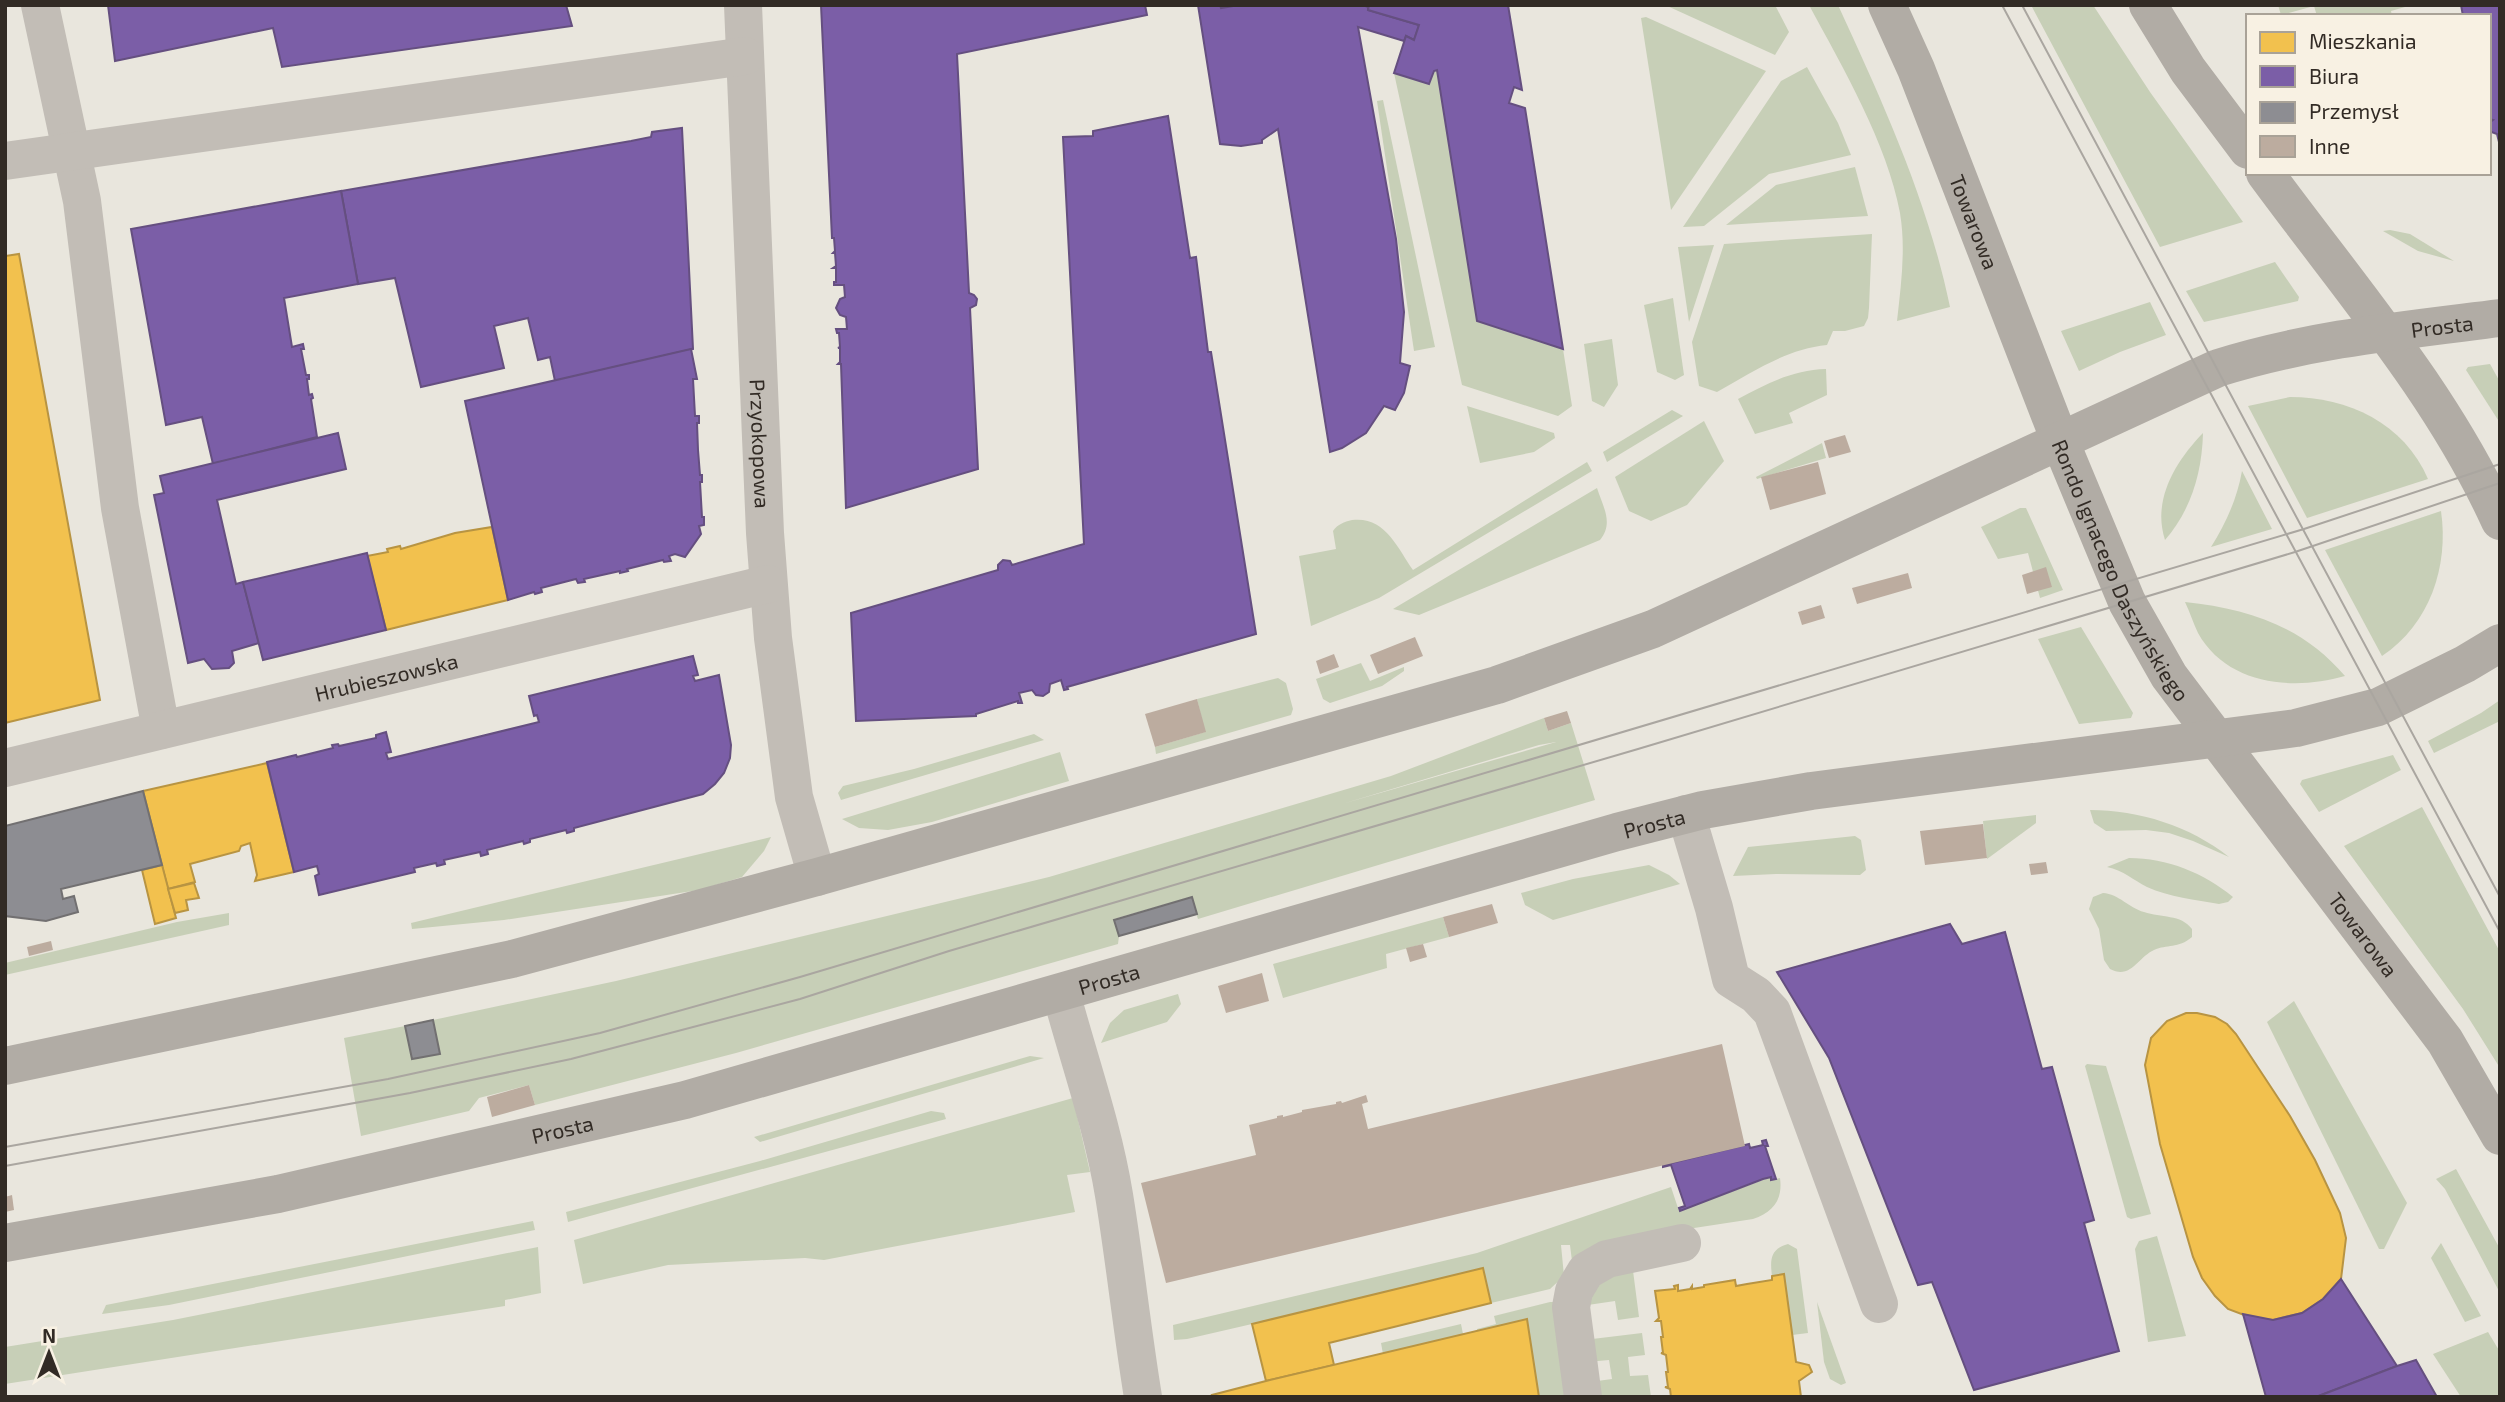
<svg xmlns="http://www.w3.org/2000/svg" width="2505" height="1402" font-family="'Exo 2',sans-serif">
<rect width="100%" height="100%" fill="#e9e6dd"/>
<g fill="#c7cfb7" fill-rule="evenodd">
<polygon points="1665,5 1775,5 1789,32 1775,55"/>
<path d="M1809 5H1838C1883 103 1928 201 1950 307L1897 321C1901 285 1906 249 1900 213 1887 143 1843 68 1809 5Z"/>
<polygon points="2031,5 2093,5 2150,92 2243,222 2160,247"/>
<polygon points="2278,5 2405,5 2405,7 2391,11 2392,16 2317,16 2314,6 2281,15"/>
<polygon points="1646,17 1766,71 1671,210 1641,18"/>
<polygon points="1807,67 1838,123 1851,155 1769,174 1704,226 1683,227 1781,81"/>
<polygon points="1437,70 1477,321 1563,349 1572,406 1558,416 1462,385 1394,73"/>
<polygon points="1383,100 1435,347 1414,351 1377,101"/>
<polygon points="1855,167 1868,216 1726,225 1776,185"/>
<polygon points="2390,230 2410,234 2454,261 2418,251 2383,231"/>
<path d="M1872 234 1869 308 1868 318 1864 326 1845 331H1833L1827 345C1786 349 1753 372 1717 392L1699 386 1692 342 1724 244Z"/>
<polygon points="1714,245 1689,322 1678,247"/>
<polygon points="2275,262 2299,297 2298,301 2204,322 2186,291"/>
<polygon points="1673,298 1684,375 1675,380 1657,372 1644,305"/>
<polygon points="2150,302 2166,335 2120,352 2079,371 2061,331"/>
<polygon points="1612,339 1618,385 1604,407 1592,401 1584,344"/>
<polygon points="2490,364 2500,382 2500,423 2466,370 2468,367"/>
<path d="M1826 369 1827 395 1789 413 1793 423 1755 434 1738 399C1768 383 1793 370 1826 369Z"/>
<path d="M2290 397C2348 397 2404 423 2428 479L2307 518 2248 406Z"/>
<polygon points="1467,406 1554,433 1555,438 1534,452 1480,463"/>
<polygon points="1672,410 1683,416 1607,462 1603,452"/>
<polygon points="1704,421 1724,461 1687,505 1651,521 1629,511 1615,477"/>
<path d="M2203 433C2202 473 2191 510 2165 540 2152 500 2175 462 2203 433Z"/>
<polygon points="1822,443 1826,458 1757,479 1756,477"/>
<path d="M1587 462 1592 471 1379 598 1311 626 1299 556 1336 549 1333 531C1338 524 1344 522 1352 520 1385 516 1397 547 1413 570Z"/>
<path d="M2242 471 2272 529 2211 547C2226 523 2237 499 2242 471Z"/>
<path d="M1597 488C1603 507 1614 523 1600 540L1419 615 1393 609Z"/>
<polygon points="2020,508 2026,508 2063,590 2040,598 2028,553 1998,559 1981,527"/>
<path d="M2441 511C2449 566 2430 624 2382 656L2325 550Z"/>
<path d="M2185 602C2249 609 2302 626 2345 676 2293 691 2227 685 2198 633 2193 623 2190 612 2185 602Z"/>
<polygon points="2081,627 2133,713 2131,718 2079,724 2038,639"/>
<polygon points="1361,663 1370,681 1404,667 1404,671 1382,686 1330,703 1323,699 1316,679"/>
<polygon points="1278,678 1286,683 1293,709 1291,715 1156,754 1155,747 1205,732 1197,699"/>
<polygon points="2500,700 2500,721 2434,753 2428,741 2481,713"/>
<path d="M1544 718 1548 731 1571 723 1595 800 1198 919 1191 897 1114 919 1119 936 1118 944 736 1053 535 1105 529 1085 479 1098 469 1111 361 1136 344 1038 405 1026 412 1059 440 1054 433 1020 616 981 1049 877 1391 776ZM1556 742 1342 804 1539 745Z"/>
<polygon points="1034,734 1044,740 841,800 838,793 843,786 914,769"/>
<polygon points="1060,752 1069,781 932,822 888,830 859,828 842,819"/>
<polygon points="2393,755 2401,770 2319,812 2300,784 2302,780"/>
<polygon points="2422,807 2500,952 2500,1068 2463,1009 2344,846"/>
<path d="M2090 810C2139 810 2190 826 2229 857L2193 841 2169 833 2146 830 2106 831 2094 823Z"/>
<polygon points="2036,815 2036,823 1987,859 1983,821"/>
<polygon points="1855,836 1861,840 1866,870 1860,875 1776,874 1733,876 1748,847"/>
<polygon points="771,837 764,851 742,877 699,890 504,920 412,929 411,923"/>
<path d="M2129 858C2167 858 2204 873 2233 897L2228 902 2219 904C2196 900 2169 897 2147 887 2133 880 2123 870 2107 867Z"/>
<polygon points="1649,865 1669,875 1680,884 1553,920 1525,905 1521,893 1573,879"/>
<path d="M2103 893C2119 894 2129 908 2144 912 2161 918 2181 914 2192 929V937C2178 949 2167 944 2154 950 2138 957 2131 980 2110 969L2104 960 2099 929 2089 909 2093 897Z"/>
<polygon points="229,913 229,925 5,975 5,963 177,922"/>
<polygon points="1443,917 1449,937 1386,954 1387,968 1283,998 1273,964"/>
<polygon points="1178,994 1181,1004 1167,1022 1101,1043 1110,1023 1124,1010"/>
<polygon points="2294,1001 2407,1203 2384,1249 2379,1249 2267,1022"/>
<polygon points="1030,1056 1044,1058 760,1142 754,1137"/>
<polygon points="2087,1064 2106,1066 2151,1214 2131,1219 2127,1217 2085,1066"/>
<polygon points="1073,1098 1090,1172 1067,1175 1075,1212 824,1260 805,1258 668,1265 583,1284 574,1240"/>
<polygon points="931,1111 944,1113 946,1119 568,1222 566,1212 760,1161"/>
<polygon points="2456,1169 2500,1249 2500,1293 2445,1189 2436,1179"/>
<path d="M1771 1177V1180L1780 1178C1783 1200 1773 1212 1753 1219L1681 1230 1572 1261 1570 1245H1561L1564 1276 1550 1289 1491 1303 1490 1300 1328 1341 1334 1365 1266 1381 1252 1324 1187 1339 1174 1340 1173 1325 1477 1253 1671 1187 1679 1211Z"/>
<polygon points="533,1221 535,1230 169,1305 102,1314 106,1305"/>
<polygon points="2157,1236 2186,1336 2148,1342 2135,1249 2139,1241"/>
<polygon points="2441,1243 2481,1316 2465,1322 2431,1258"/>
<path d="M1788 1244 1797 1249 1808 1333 1792 1335 1784 1274 1772 1276C1770 1260 1770 1249 1788 1244Z"/>
<polygon points="538,1247 541,1293 505,1300 505,1306 5,1384 5,1347 173,1320"/>
<polygon points="1632,1263 1639,1317 1618,1320 1615,1301 1581,1306 1581,1297"/>
<polygon points="1550,1302 1557,1302 1573,1397 1539,1397 1527,1319 1477,1331 1477,1329 1496,1324 1494,1316"/>
<polygon points="1817,1302 1846,1383 1841,1385 1830,1379 1824,1362"/>
<polygon points="1461,1324 1463,1334 1383,1354 1381,1343"/>
<polygon points="2488,1332 2500,1352 2500,1397 2461,1397 2433,1354"/>
<polygon points="1642,1333 1645,1355 1628,1357 1630,1376 1648,1375 1651,1397 1592,1397 1590,1382 1612,1379 1609,1360 1587,1362 1584,1340"/>
</g>
<g fill="#f2c14e" stroke="#b89442" stroke-width="2">
<polygon points="19,254 100,700 5,723 5,256"/>
<polygon points="492,527 508,600 386,630 367,556 388,552 387,549 400,546 401,549 455,533"/>
<polygon points="267,763 294,872 255,881 257,875 250,843 241,846 239,851 190,864 195,882 168,889 143,791"/>
<polygon points="162,865 176,918 155,924 142,870"/>
<polygon points="194,883 199,898 186,900 188,910 175,913 168,889"/>
<polygon points="2186,1013 2197,1013 2215,1017 2227,1024 2236,1034 2290,1116 2315,1160 2340,1213 2346,1238 2341,1279 2323,1299 2302,1313 2273,1320 2252,1318 2228,1309 2215,1296 2202,1278 2193,1257 2160,1144 2145,1065 2151,1038 2167,1021"/>
<polygon points="1483,1268 1491,1303 1329,1343 1334,1365 1266,1381 1252,1324"/>
<polygon points="1784,1274 1796,1362 1809,1365 1812,1372 1799,1381 1801,1397 1671,1397 1670,1389 1665,1387 1668,1387 1666,1372 1668,1372 1666,1355 1661,1353 1663,1353 1661,1337 1663,1337 1661,1321 1656,1321 1659,1318 1655,1291 1675,1289 1674,1286 1678,1285 1678,1291 1690,1289 1692,1286 1692,1289 1704,1287 1704,1285 1735,1280 1736,1286 1747,1284 1772,1280 1772,1276"/>
<polygon points="1527,1319 1539,1397 1213,1397 1212,1395 1266,1381"/>
</g>
<g fill="#7b5ea7" stroke="#654f80" stroke-width="2">
<polygon points="108,5 566,5 572,26 282,67 273,28 115,61"/>
<polygon points="821,5 1145,5 1147,15 957,54 969,293 974,295 977,299 976,305 970,308 978,469 846,508 841,364 838,364 840,362 840,348 838,348 840,347 839,333 837,333 836,329 847,329 846,317 840,315 836,308 840,299 845,297 844,285 834,285 834,282 836,282 836,268 833,268 836,266 835,253 833,253 835,251 834,238 832,238"/>
<polygon points="1198,5 1220,5 1221,8 1239,5 1363,5 1368,7 1368,10 1419,25 1414,40 1406,36 1404,41 1358,27 1396,239 1404,312 1400,363 1410,366 1404,393 1395,410 1384,406 1366,433 1342,448 1330,452 1278,129 1262,140 1262,143 1241,146 1220,144"/>
<polygon points="1369,5 1508,5 1522,90 1514,87 1509,103 1525,108 1563,349 1477,321 1437,70 1434,71 1429,84 1394,73 1406,36 1414,40 1419,25 1368,10"/>
<polygon points="2461,5 2500,5 2500,146 2497,134 2489,131 2489,123 2493,120 2489,119 2489,16 2463,16"/>
<polygon points="1168,116 1190,258 1196,257 1208,352 1211,352 1256,634 1067,687 1068,689 1064,690 1061,680 1050,684 1049,692 1043,696 1036,695 1032,690 1019,693 1022,703 1018,703 1018,701 976,714 976,716 856,721 851,613 998,570 998,565 1003,560 1010,561 1012,565 1084,544 1063,137 1093,136 1093,131"/>
<polygon points="682,128 693,349 555,381 550,357 538,360 528,318 494,326 504,368 421,387 395,278 358,284 341,191 631,141 651,137 652,132"/>
<polygon points="341,191 358,284 284,298 292,347 303,344 304,349 301,349 306,375 309,375 309,379 307,379 309,395 312,394 313,398 311,399 317,437 213,464 202,417 166,425 131,229"/>
<polygon points="691,349 697,379 693,379 695,416 699,416 699,423 697,423 698,450 700,475 702,475 702,482 700,482 702,517 704,517 704,525 699,526 701,534 685,557 675,554 669,556 671,561 664,562 663,560 627,569 628,571 620,573 620,571 584,579 585,582 578,583 576,579 541,588 542,592 535,594 534,592 508,600 465,401"/>
<polygon points="338,433 346,469 217,500 236,584 243,582 259,643 232,651 234,663 229,668 212,669 204,659 188,663 154,495 164,493 160,476"/>
<polygon points="367,553 386,630 263,660 243,582"/>
<polygon points="693,656 698,675 693,676 695,681 719,675 731,745 730,758 724,773 715,784 703,794 574,828 574,831 567,833 566,830 530,839 530,842 524,844 523,841 487,850 488,854 481,856 480,852 444,860 445,864 437,866 436,863 414,868 415,872 319,895 315,876 319,874 317,866 294,872 267,762 296,755 297,757 333,748 332,745 338,744 339,746 376,738 376,735 386,732 391,752 386,753 388,759 539,722 537,715 534,716 529,696"/>
<polygon points="1950,924 1962,944 2005,932 2042,1069 2052,1067 2094,1220 2084,1223 2119,1351 1974,1390 1932,1282 1918,1285 1829,1058 1777,972"/>
<polygon points="1766,1140 1768,1146 1765,1146 1776,1179 1771,1180 1771,1177 1763,1179 1680,1211 1679,1208 1685,1206 1671,1165 1663,1167 1663,1165 1745,1145 1749,1144 1750,1148 1763,1145 1762,1141"/>
<polygon points="2341,1279 2397,1366 2316,1397 2266,1397 2243,1314 2273,1320 2302,1313 2323,1299"/>
<polygon points="2416,1360 2437,1397 2316,1397 2397,1366"/>
</g>
<g fill="#8d8d92" stroke="#727071" stroke-width="2">
<polygon points="143,791 162,865 61,889 63,899 74,896 78,912 46,921 5,916 5,826"/>
<polygon points="1192,897 1197,914 1119,936 1114,920"/>
<polygon points="433,1020 440,1054 412,1059 405,1026"/>
</g>
<g fill="#bcac9f">
<polygon points="1845,435 1851,452 1829,458 1824,441"/>
<polygon points="1818,462 1826,494 1770,510 1761,477"/>
<polygon points="2046,567 2052,587 2027,594 2022,575"/>
<polygon points="1908,573 1912,588 1857,604 1852,588"/>
<polygon points="1821,605 1825,618 1802,625 1798,612"/>
<polygon points="1415,637 1423,656 1378,674 1370,655"/>
<polygon points="1334,654 1339,667 1320,674 1316,661"/>
<polygon points="1197,699 1206,732 1155,747 1145,714"/>
<polygon points="1567,711 1571,723 1548,731 1544,718"/>
<polygon points="1983,824 1987,858 1925,865 1920,831"/>
<polygon points="2046,862 2048,873 2031,875 2029,864"/>
<polygon points="1492,904 1498,923 1449,937 1443,917"/>
<polygon points="51,941 53,950 29,956 27,947"/>
<polygon points="1423,944 1427,957 1410,962 1406,948"/>
<polygon points="1262,973 1269,1001 1226,1013 1218,986"/>
<polygon points="1722,1044 1745,1146 1166,1283 1141,1183 1256,1155 1249,1125 1277,1118 1277,1116 1283,1115 1283,1117 1302,1112 1302,1110 1336,1104 1336,1102 1341,1101 1342,1103 1366,1095 1368,1102 1362,1104 1368,1129"/>
<polygon points="529,1085 535,1105 492,1117 487,1097"/>
<polygon points="12,1195 14,1210 5,1212 5,1197"/>
</g>
<g fill="none" stroke-linecap="round" stroke-linejoin="round">
<g stroke="#c2bdb6" stroke-width="38">
<polyline points="40,5 82,201 120,508 161,730"/>
<path id="s1" d="M743 5 765 533 773 638 794 797 817 877"/>
<polyline points="5,161 745,56"/>
<path id="s2" d="M5 768 768 584"/>
<polyline points="1686,814 1714,908 1731,979 1756,995 1772,1012 1879,1304"/>
<path d="M1061 993C1079 1060 1103 1127 1114 1195 1125 1262 1132 1330 1143 1397"/>
<polyline points="1583,1397 1571,1307 1574,1291 1586,1271 1607,1259 1682,1243"/>
</g>
<g stroke="#b1aca5" stroke-width="38">
<path id="s3" d="M1887 5 1916 69 2060 441 2127 602 2169 676 2445 1041 2500 1136"/>
<polyline points="2148,5 2188,70 2248,150"/>
<path d="M2265 173C2347 285 2442 393 2500 521"/>
<path id="s4" d="M5 1066 512 959 817 877 1497 685 1653 629 2218 368C2310 339 2405 330 2500 318"/>
<path id="s5" d="M5 1243 278 1194 685 1100 1617 832 1703 810 1811 791 2296 728 2378 707 2465 664 2500 643"/>
</g>
<g stroke="#aaa6a0" stroke-width="2">
<polyline points="2002,5 2500,932"/>
<polyline points="2022,5 2500,897"/>
<polyline points="5,1147 388,1079 600,1033 800,977 2304,529 2500,464"/>
<polyline points="5,1166 410,1093 571,1059 800,999 949,951 1638,749 2295,552 2500,483"/>
</g>
</g>
<g text-anchor="middle" dominant-baseline="central" stroke-width="7" stroke-linejoin="round" paint-order="stroke">
<g font-size="21" fill="#322b25" stroke="#f8f1e3">
<text stroke="none"><textPath href="#s3" startOffset="234">Towarowa</textPath></text>
<text stroke="none"><textPath href="#s4" startOffset="2557">Prosta</textPath></text>
<text stroke="none"><textPath href="#s1" startOffset="439">Przyokopowa</textPath></text>
<text stroke="none"><textPath href="#s3" startOffset="612">Rondo Ignacego Daszyńskiego</textPath></text>
<text stroke="none"><textPath href="#s2" startOffset="392">Hrubieszowska</textPath></text>
<text stroke="none"><textPath href="#s5" startOffset="1703">Prosta</textPath></text>
<text stroke="none"><textPath href="#s3" startOffset="1052">Towarowa</textPath></text>
<text stroke="none"><textPath href="#s5" startOffset="1136">Prosta</textPath></text>
<text stroke="none"><textPath href="#s5" startOffset="569">Prosta</textPath></text>
</g>
</g>
<rect width="2505" height="1402" fill="none" stroke="#322b25" stroke-width="14"/>
<rect x="2246" y="14" width="245" height="161" fill="#f8f1e3" stroke="#a9a297" stroke-width="2"/>
<rect x="2260" y="32" width="35" height="21" fill="#f2c14e" stroke="#a9a297" stroke-width="2"/>
<text x="2309" y="49" font-size="21" fill="#322b25">Mieszkania</text>
<rect x="2260" y="66" width="35" height="21" fill="#7b5ea7" stroke="#a9a297" stroke-width="2"/>
<text x="2309" y="84" font-size="21" fill="#322b25">Biura</text>
<rect x="2260" y="102" width="35" height="21" fill="#8d8d92" stroke="#a9a297" stroke-width="2"/>
<text x="2309" y="119" font-size="21" fill="#322b25">Przemysł</text>
<rect x="2260" y="136" width="35" height="21" fill="#bcac9f" stroke="#a9a297" stroke-width="2"/>
<text x="2309" y="154" font-size="21" fill="#322b25">Inne</text>
<g transform="translate(49 1353)" stroke="#f8f1e3" stroke-width="5" paint-order="stroke">
<path d="M0-5L12 26L0 18L-12 26Z" fill="#322b25"/>
<text y="-10" font-size="19" font-weight="bold" text-anchor="middle" fill="#322b25">N</text>
</g>
</svg>
